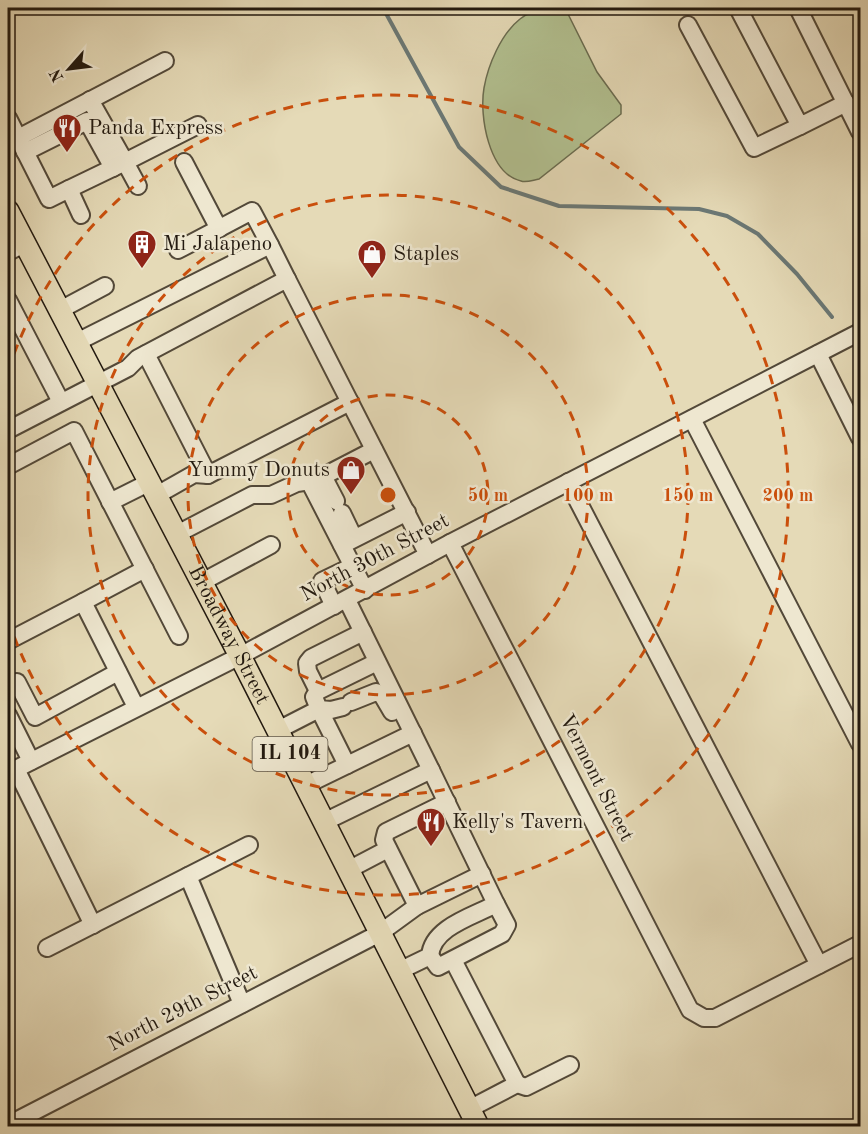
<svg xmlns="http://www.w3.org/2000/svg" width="868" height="1134" font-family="'Old Standard TT',serif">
<rect width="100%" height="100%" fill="#e5dab7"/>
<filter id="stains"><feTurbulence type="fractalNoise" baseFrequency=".00333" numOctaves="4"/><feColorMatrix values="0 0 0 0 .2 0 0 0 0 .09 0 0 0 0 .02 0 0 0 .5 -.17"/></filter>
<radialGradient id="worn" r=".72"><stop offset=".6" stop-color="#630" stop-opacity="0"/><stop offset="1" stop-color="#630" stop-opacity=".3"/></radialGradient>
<path fill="#b2c090" stroke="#6a6c50" stroke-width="1.5" d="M546 8H560L567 12 597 72 621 105V114L539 179C533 180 526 183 521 181 489 174 479 116 484 88 488 65 501 34 520 19 527 13 537 10 546 8Z"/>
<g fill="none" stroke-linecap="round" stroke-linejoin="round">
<polyline stroke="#6b7875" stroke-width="4" points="383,8 459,147 501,187 559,206 699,209 727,216 758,234 797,274 832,317"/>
<g stroke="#534939" stroke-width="20">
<g id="minor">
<polyline points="738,8 800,126 846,103"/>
<polyline points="798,8 860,132"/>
<polyline points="688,25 754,148 800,126"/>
<polyline points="90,100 125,162 198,125"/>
<polyline points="8,118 49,199 69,189 81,215"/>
<polyline points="18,138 165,61"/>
<polyline points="25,152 87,121 113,168"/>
<polyline points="184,162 219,229"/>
<polyline points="69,189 125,162 138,186"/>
<polyline points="270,245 287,279"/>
<polyline points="8,252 24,244"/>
<polyline points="8,300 61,402"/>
<polyline points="60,310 105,286"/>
<polyline points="77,342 270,245 252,211 178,250"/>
<polyline points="146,354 208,475 350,402"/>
<polyline points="818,354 860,438"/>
<polyline points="692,419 860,744"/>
<polyline points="8,430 128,368 138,358 287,279 428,555"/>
<polyline points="8,466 74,431 179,636"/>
<polyline points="323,476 336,501"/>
<polyline points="309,481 365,590"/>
<polyline points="568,482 819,965"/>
<polyline points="157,495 194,474 208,475"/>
<polyline points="110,502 150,482"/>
<polyline points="342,513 354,538"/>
<polyline points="177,534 252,495 271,495 297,483 316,480 374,450"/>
<polyline points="450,543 690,1010 704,1018 715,1018 860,944"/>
<polyline points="342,545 407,512"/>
<polyline points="202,582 271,545"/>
<polyline points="347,600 431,770"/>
<polyline points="83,602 145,569"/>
<polyline points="334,606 322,581 353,566"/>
<polyline points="8,641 83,602 136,707"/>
<polyline points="17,682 35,717 118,672"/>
<polyline points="318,691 308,671 307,663 311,658 363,632"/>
<polyline points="351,702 376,692 382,695 392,712"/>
<polyline points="343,707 331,710 319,709 314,697 318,691 377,662"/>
<polyline points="8,715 31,761"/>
<polyline points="278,730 319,709 347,765"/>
<polyline points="16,769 93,925"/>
<polyline points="8,773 240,656 450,543 860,332"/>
<polyline points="306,785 413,733"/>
<path d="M324 822 431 770 496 904C474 916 432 927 430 956L399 971"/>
<polyline points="348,870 388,849"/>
<polyline points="188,876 242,1004"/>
<polyline points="417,906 482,874"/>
<polyline points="47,948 249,845"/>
<polyline points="430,956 438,967 502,934 507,925 496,904"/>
<polyline points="453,960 517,1084 469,1109"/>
<polyline points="517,1084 526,1087 570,1065"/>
<polyline points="8,1125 380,933 417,906 384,840 386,832 447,802"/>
</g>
</g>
<g stroke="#22190f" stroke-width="24">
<g id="major">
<path id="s1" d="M8 211 240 656 478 1126"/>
</g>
</g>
<use href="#minor" stroke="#eee7d0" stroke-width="16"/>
<use href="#major" stroke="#e5dab7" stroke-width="21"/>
</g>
<g fill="none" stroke="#ca4f0c" stroke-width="3" stroke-dasharray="10 8">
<circle cx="388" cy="495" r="100"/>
<circle cx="388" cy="495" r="200"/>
<circle cx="388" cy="495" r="300"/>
<path d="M8 371A400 400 0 1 1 8 619"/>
</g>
<defs>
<g id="restaurant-pin" transform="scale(1.5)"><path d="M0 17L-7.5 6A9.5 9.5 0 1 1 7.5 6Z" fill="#8f2418" stroke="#eee7d0"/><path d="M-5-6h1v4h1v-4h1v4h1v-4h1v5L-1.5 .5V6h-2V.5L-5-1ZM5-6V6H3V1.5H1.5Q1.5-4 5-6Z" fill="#fff"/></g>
<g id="building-pin" transform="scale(1.5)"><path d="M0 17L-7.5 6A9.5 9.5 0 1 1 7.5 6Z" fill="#8f2418" stroke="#eee7d0"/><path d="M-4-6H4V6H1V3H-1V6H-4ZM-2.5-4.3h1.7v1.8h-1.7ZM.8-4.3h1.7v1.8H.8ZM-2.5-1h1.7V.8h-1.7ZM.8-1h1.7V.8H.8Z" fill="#fff"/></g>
<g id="shop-pin" transform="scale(1.5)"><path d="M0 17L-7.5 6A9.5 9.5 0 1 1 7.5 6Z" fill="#8f2418" stroke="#eee7d0"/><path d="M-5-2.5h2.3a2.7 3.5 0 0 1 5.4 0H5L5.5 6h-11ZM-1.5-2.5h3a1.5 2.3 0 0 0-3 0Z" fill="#fff"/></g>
</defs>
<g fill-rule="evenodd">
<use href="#restaurant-pin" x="67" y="128"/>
<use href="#building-pin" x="142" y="244"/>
<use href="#shop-pin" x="372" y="254"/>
<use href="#shop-pin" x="351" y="470"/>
<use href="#restaurant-pin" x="431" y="822"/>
</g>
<g text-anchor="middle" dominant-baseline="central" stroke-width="5" stroke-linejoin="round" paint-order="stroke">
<rect fill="#eee7d0" stroke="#5f5749" stroke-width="1.5" x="252.5" y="737" width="75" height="34" rx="4.5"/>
<g font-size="20" font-weight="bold" fill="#22190f">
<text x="290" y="754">IL 104</text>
</g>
<g font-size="21" fill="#22190f" stroke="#eee7d0" text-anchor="start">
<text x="88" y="128">Panda Express</text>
<text x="163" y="244">Mi Jalapeno</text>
<text x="393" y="254">Staples</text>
<text x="330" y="470" text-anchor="end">Yummy Donuts</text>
<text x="452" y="822">Kelly's Tavern</text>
</g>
<g font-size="21" fill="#22190f" stroke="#eee7d0">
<text transform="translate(375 558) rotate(-28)">North 30th Street</text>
<text stroke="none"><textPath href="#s1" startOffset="478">Broadway Street</textPath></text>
<text transform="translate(596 778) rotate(63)">Vermont Street</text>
<text transform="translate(183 1009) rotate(-27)">North 29th Street</text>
</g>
</g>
<circle cx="388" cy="495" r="9" fill="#ca4f0c" stroke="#eee7d0" stroke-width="3"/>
<g font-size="18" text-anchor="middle" font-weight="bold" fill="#ca4f0c" stroke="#eee7d0" stroke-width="5" stroke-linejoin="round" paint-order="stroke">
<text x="488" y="501">50 m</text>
<text x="588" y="501">100 m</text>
<text x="688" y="501">150 m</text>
<text x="788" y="501">200 m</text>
</g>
<rect width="868" height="1134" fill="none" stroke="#e5dab7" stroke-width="30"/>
<rect x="9" y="9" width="850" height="1116" fill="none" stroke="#22190f" stroke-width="3"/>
<rect x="15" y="15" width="838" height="1104" fill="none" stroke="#22190f" stroke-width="1.5"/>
<g transform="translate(69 69) rotate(242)" stroke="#eee7d0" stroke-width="4.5" paint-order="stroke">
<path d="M0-4.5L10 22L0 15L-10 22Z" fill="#22190f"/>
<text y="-9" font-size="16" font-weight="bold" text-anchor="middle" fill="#22190f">N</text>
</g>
<rect width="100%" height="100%" filter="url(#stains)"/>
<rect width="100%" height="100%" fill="url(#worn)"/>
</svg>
